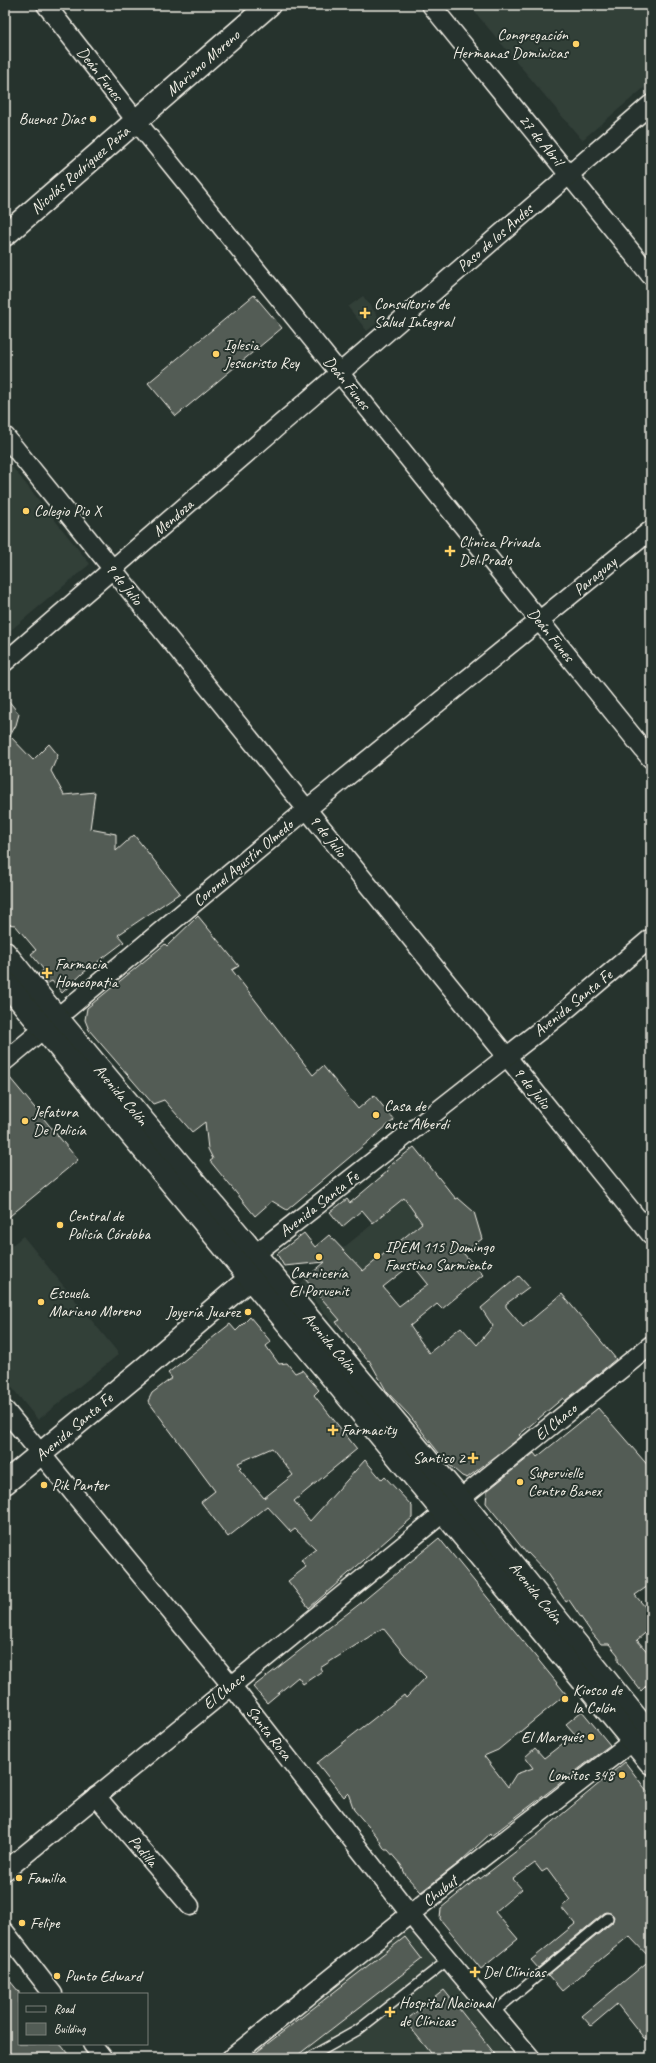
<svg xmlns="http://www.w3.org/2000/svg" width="656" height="2063" font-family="Caveat,sans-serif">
<rect width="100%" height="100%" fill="#26332d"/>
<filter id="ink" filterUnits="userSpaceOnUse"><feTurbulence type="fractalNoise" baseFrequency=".025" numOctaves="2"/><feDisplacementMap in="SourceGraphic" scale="8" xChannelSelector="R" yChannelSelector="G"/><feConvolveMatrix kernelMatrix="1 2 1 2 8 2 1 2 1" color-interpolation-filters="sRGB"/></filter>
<g filter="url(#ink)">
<g fill="#333f39">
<polygon points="469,5 651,5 651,82 582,140"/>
<polygon points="363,296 381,320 367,331 348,307"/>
<polygon points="5,458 90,564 5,635"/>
<polygon points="417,1188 453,1232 337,1322 336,1327 300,1283"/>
<polygon points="23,1236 119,1354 38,1420 5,1379 5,1251"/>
<polygon points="409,1928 515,2058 245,2058"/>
</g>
<g fill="#525c55" stroke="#f4f1e8" fill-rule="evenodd">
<polygon points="254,295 282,328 176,416 148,383"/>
<polygon points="5,696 19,714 16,725 10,736 33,760 49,744 58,755 51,771 64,795 95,792 90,829 116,834 116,851 134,835 180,893 118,935 124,942 83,973 62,993 52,981 46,984 38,974 44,970 31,954 36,950 15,925 5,924"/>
<polygon points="198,916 239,966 232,970 313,1075 323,1066 358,1109 374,1095 394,1120 287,1210 272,1201 255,1216 210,1161 213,1159 208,1149 205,1122 192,1132 164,1100 153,1104 89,1030 85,1020 87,1008 165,944 167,946"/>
<polygon points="5,1072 78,1160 5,1220"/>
<path d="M414 1147 456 1199 458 1198 474 1212 482 1239 463 1253 483 1275 442 1309 437 1304 410 1326 429 1353 461 1327 477 1345 493 1326 481 1308 519 1276 529 1287 506 1304V1307L523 1327 562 1294 616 1359 565 1401 563 1398 519 1435 521 1437 467 1478 462 1476 446 1462 409 1415 387 1392 369 1360 368 1361 336 1322 340 1320 305 1279 325 1262 284 1266 277 1254 304 1233 315 1247 329 1235 363 1271 422 1223 404 1198 373 1223 362 1210 342 1227 330 1212 347 1199 350 1203 388 1171 387 1168ZM412 1264 428 1284 399 1306 383 1287Z"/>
<path d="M250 1317 271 1342 266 1346 279 1364 287 1363 295 1373 302 1370 319 1390 314 1395 357 1449 294 1501 310 1521 365 1460 382 1480 385 1477 412 1506V1518L309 1608 288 1581 306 1567 301 1560 316 1549 295 1529 291 1532 267 1506 228 1537 201 1502 215 1491 148 1401 152 1393 172 1378 168 1373 230 1324 236 1331ZM272 1448 293 1475 264 1498 239 1469 241 1467 238 1463Z"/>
<polygon points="598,1408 651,1469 651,1584 635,1595 651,1614 651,1628 637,1640 651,1656 651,1681 641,1691 618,1661 618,1655 609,1644 601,1644 591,1632 569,1600 566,1602 546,1572 528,1553 527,1554 486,1503 487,1491 534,1453 537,1457"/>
<polygon points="439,1538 566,1694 498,1750 484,1756 508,1787 516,1774 533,1768 525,1757 535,1748 544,1758 575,1734 566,1724 582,1711 610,1745 491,1836 490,1834 460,1862 421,1892 406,1876 401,1865 388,1850 385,1850 376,1835 354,1810 348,1793 344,1797 317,1763 404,1695 406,1698 426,1677 404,1654 383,1628 320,1668 322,1671 303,1684 298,1677 267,1703 253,1687 362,1602"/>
<polygon points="625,1762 647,1791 651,1793 651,2047 617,2004 591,2026 582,2016 651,1959 629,1936 562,1991 548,1975 612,1923 614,1917 612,1914 607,1912 604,1913 538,1968 531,1960 575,1924 561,1907 570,1900 547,1869 542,1872 535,1863 513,1879 522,1889 495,1912 518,1939 481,1969 440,1919 441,1908 479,1877 480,1879 536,1836"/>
<polygon points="405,1937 422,1959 294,2058 249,2058"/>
<polygon points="5,1975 19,1992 19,2044 61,2044 72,2058 5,2058"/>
<polygon points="444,1990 498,2058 435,2058 405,2021"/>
</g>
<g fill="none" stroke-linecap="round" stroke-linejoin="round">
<g stroke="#f4f1e8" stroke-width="12">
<g id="service">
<polyline points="493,2013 608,1918"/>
<polyline points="308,2058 358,2030 448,1960"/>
</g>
</g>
<g stroke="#f4f1e8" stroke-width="21">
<g id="minor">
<polyline points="46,5 137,122 651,759"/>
<polyline points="431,5 651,276"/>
<polyline points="5,436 651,1235"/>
<polyline points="5,662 651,104"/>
<polyline points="5,1061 307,809 651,530"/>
<polyline points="255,1254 566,1010 651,938"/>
<polyline points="5,1410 231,1685 410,1914 531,2058"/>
<polyline points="460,1499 651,1345"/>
<polyline points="96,1796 190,1906"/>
<polyline points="5,1871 444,1512"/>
<polyline points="5,1932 53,1994"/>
<polyline points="92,2044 103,2058"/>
<polyline points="231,2058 410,1914 643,1733"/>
</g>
</g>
<g stroke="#f4f1e8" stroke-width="25">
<polyline id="tertiary" points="5,235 269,5"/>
</g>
<g stroke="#f4f1e8" stroke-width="25">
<polyline id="secondary" points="5,1483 146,1367 249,1279 254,1259"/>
</g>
<g stroke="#f4f1e8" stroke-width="25">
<g id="primary">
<polyline points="5,953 58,1019 460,1499 651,1736"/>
<polyline points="5,982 651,1763"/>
</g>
</g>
<use href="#service" stroke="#26332d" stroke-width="9"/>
<use href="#minor" stroke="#26332d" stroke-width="18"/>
<use href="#tertiary" stroke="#26332d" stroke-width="22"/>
<use href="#secondary" stroke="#26332d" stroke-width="22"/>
<use href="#primary" stroke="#26332d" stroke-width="22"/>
</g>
</g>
<g fill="#ffd166" stroke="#26332d" stroke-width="1.5">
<circle cx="576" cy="44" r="4"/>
<circle cx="93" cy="119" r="4"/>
<path d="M363 307h4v4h4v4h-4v4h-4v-4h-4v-4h4z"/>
<circle cx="216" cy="354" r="4"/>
<circle cx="26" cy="511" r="4"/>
<path d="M448 545h4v4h4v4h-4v4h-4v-4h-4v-4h4z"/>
<path d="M45 967h4v4h4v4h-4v4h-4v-4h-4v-4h4z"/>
<circle cx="376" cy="1115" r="4"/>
<circle cx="25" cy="1121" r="4"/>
<circle cx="60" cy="1225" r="4"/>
<circle cx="377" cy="1256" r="4"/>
<circle cx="319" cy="1257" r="4"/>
<circle cx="41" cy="1302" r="4"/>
<circle cx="248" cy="1312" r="4"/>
<path d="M331 1424h4v4h4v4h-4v4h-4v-4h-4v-4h4z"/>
<path d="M471 1452h4v4h4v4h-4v4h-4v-4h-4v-4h4z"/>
<circle cx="520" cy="1482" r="4"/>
<circle cx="44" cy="1485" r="4"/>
<circle cx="565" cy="1699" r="4"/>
<circle cx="591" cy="1737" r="4"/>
<circle cx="622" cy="1775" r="4"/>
<circle cx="19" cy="1878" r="4"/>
<circle cx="22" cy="1923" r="4"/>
<path d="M473 1966h4v4h4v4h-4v4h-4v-4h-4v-4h4z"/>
<circle cx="57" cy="1976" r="4"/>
<path d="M388 2006h4v4h4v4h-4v4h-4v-4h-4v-4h4z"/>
</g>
<g text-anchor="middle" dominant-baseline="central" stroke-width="4" stroke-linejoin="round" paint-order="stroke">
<g font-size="16" fill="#f4f1e8" stroke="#26332d" text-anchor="start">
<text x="568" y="35" text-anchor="end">Congregación<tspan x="568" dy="18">Hermanas Dominicas</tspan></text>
<text x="85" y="119" text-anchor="end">Buenos Días</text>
<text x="374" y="304">Consultorio de<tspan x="374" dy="18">Salud Integral</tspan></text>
<text x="224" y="345">Iglesia<tspan x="224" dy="18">Jesucristo Rey</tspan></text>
<text x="34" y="511">Colegio Pio X</text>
<text x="459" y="542">Clinica Privada<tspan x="459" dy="18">Del Prado</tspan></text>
<text x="55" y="964">Farmacia<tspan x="55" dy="18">Homeopatia</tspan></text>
<text x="384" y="1106">Casa de<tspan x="384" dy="18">arte Alberdi</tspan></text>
<text x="33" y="1112">Jefatura<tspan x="33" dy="18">De Policía</tspan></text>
<text x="68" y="1216">Central de<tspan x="68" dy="18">Policía Córdoba</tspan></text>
<text x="385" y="1247">IPEM 115 Domingo<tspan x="385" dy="18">Faustino Sarmiento</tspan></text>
<text x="319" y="1273" text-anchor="middle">Carnicería<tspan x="319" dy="18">El Porvenit</tspan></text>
<text x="49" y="1293">Escuela<tspan x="49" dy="18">Mariano Moreno</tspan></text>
<text x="240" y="1312" text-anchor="end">Joyería Juarez</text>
<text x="341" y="1430">Farmacity</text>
<text x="465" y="1458" text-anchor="end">Santiso 2</text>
<text x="528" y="1473">Supervielle<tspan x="528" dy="18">Centro Banex</tspan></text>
<text x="52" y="1485">Pik Panter</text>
<text x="573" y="1690">Kiosco de<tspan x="573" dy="18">la Colón</tspan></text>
<text x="583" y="1737" text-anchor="end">El Marqués</text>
<text x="614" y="1775" text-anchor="end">Lomitos 348</text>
<text x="27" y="1878">Familia</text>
<text x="30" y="1923">Felipe</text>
<text x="483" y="1972">Del Clínicas</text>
<text x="65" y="1976">Punto Edward</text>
<text x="399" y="2003">Hospital Nacional<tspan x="399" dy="18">de Clínicas</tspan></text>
</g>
<g font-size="16" fill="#f4f1e8" stroke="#26332d">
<text transform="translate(203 63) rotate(-41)">Mariano Moreno</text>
<text transform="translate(100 74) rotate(52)">Deán Funes</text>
<text transform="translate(541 140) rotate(51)">27 de Abril</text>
<text transform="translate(80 170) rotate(-41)">Nicolás Rodríguez Peña</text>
<text transform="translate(495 238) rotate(-41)">Paso de los Andes</text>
<text transform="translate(347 383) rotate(51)">Deán Funes</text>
<text transform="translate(173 518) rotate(-41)">Mendoza</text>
<text transform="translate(595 576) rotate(-40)">Paraguay</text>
<text transform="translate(124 584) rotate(51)">9 de Julio</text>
<text transform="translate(551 635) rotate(51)">Deán Funes</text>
<text transform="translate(328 836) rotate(51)">9 de Julio</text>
<text transform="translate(243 863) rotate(-40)">Coronel Agustín Olmedo</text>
<text transform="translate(573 1003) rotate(-39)">Avenida Santa Fe</text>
<text transform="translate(532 1088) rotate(51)">9 de Julio</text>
<text transform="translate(121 1095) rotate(50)">Avenida Colón</text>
<text transform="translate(319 1204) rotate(-38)">Avenida Santa Fe</text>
<text transform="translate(330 1343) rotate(50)">Avenida Colón</text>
<text transform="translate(556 1422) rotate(-39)">El Chaco</text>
<text transform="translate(74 1427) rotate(-40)">Avenida Santa Fe</text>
<text transform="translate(536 1593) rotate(51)">Avenida Colón</text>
<text transform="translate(224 1691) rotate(-39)">El Chaco</text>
<text transform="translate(269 1733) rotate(52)">Santa Rosa</text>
<text transform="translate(143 1851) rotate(50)">Padilla</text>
<text transform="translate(440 1891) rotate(-38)">Chubut</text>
</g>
</g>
<rect width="656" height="2063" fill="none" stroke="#26332d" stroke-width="20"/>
<rect x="10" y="10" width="636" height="2043" fill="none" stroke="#f4f1e8" stroke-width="1.5" filter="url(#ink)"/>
<rect x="18" y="1993" width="130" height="52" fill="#26332d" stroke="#787f78"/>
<rect x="26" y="2006" width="20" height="6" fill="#26332d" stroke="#787f78"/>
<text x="54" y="2013" font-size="12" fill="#f4f1e8">Road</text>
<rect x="26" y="2023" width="20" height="12" fill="#525c55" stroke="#787f78"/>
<text x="54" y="2033" font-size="12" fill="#f4f1e8">Building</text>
</svg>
